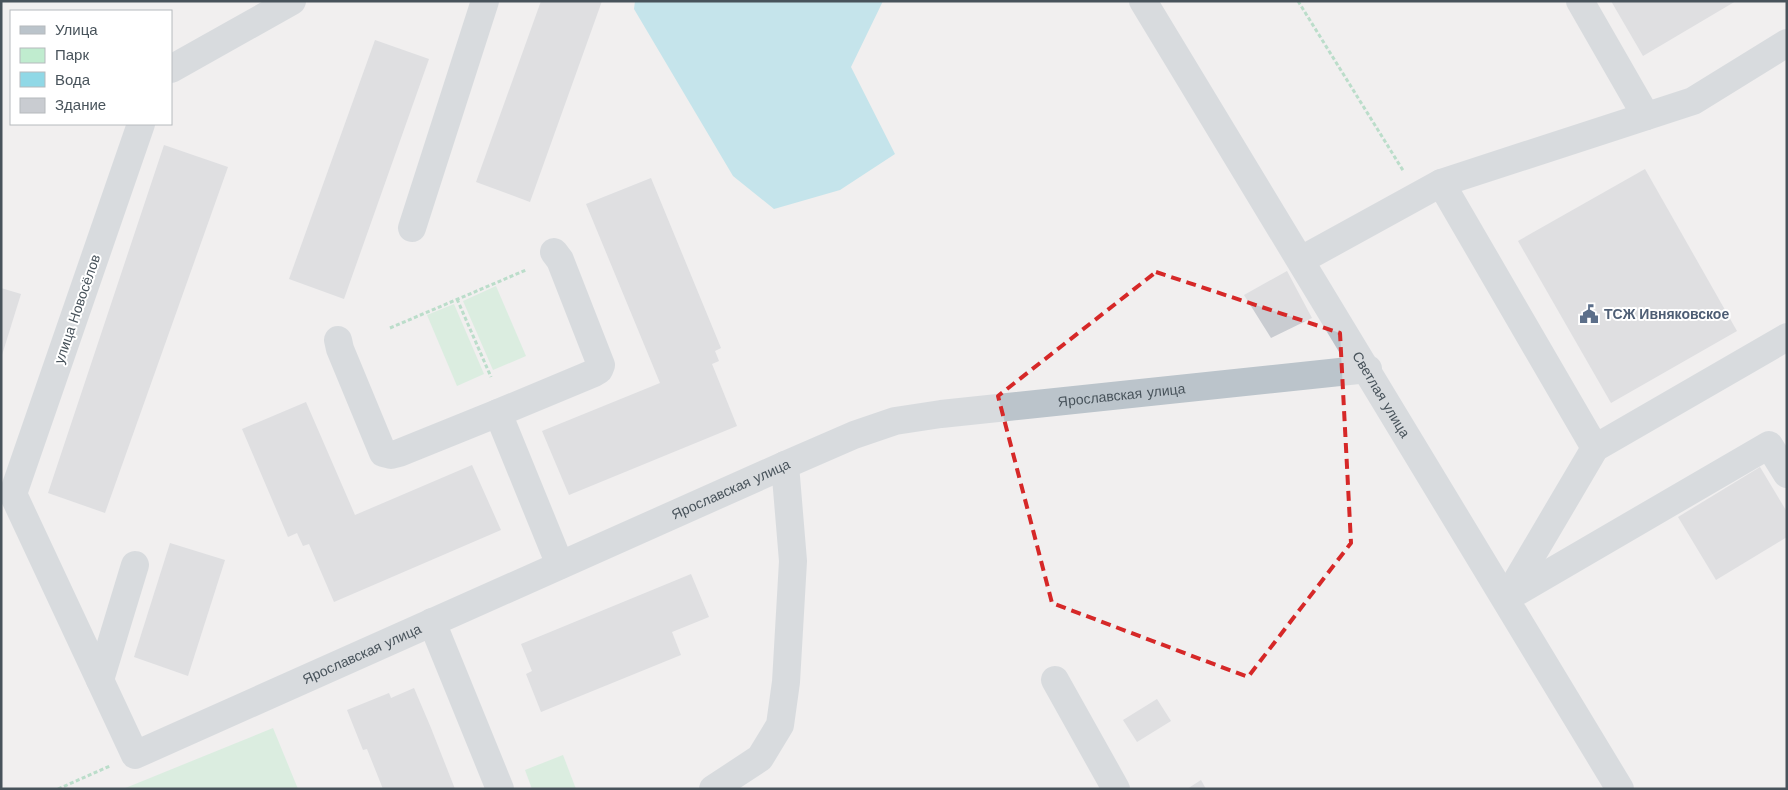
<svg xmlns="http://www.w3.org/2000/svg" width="1788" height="790" font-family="'Work Sans',sans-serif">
<rect width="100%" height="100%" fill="#f1efef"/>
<g fill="#c0eccf">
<polygon points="496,286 526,356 493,370 463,301"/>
<polygon points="454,304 484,374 457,386 427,315"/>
<polygon points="273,728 298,789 123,789"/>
<polygon points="563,755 576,789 532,789 525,770"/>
</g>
<polygon fill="#90d8e6" points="635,1 883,1 851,67 895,154 840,190 774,209 733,176 634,9"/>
<g fill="#c9ccd1">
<polygon points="541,1 602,1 530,202 476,182"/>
<polygon points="1611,1 1736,1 1643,56"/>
<polygon points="375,40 429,59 344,299 289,279"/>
<polygon points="164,145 228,167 105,513 48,493"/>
<polygon points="1645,169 1737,331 1611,403 1518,241"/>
<polygon points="651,178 721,348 715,351 719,361 712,364 737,426 569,495 542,431 660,383 586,204"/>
<polygon points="1287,271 1312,318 1271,338 1244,295"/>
<polygon points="1,288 21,294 2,355 1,355"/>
<polygon points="306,402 355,515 472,465 501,530 334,602 309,544 303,546 297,533 288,537 242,429"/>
<polygon points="1760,467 1787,512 1787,537 1716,580 1678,517"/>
<polygon points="170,543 225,560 188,676 134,657"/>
<polygon points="691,574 709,617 672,632 681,655 541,712 526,674 532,671 521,644"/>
<polygon points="414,688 431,728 455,789 383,789 367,749 363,750 347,710 389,693 391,698"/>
<polygon points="1157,699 1171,721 1137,742 1123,720"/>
<polygon points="1201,780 1206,789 1187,789"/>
</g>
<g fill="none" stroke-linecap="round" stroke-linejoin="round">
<g stroke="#7ac89e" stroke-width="3" stroke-dasharray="4 2.5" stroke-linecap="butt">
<polyline points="1298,1 1404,172"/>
<polyline points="457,299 491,377"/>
<polyline points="390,328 526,270"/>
<polyline points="58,789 110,766"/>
</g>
<g stroke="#bbc4cb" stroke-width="28">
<path id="s1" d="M1143 1 1620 789"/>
<polyline points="1580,1 1646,116"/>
<polyline points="171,69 292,1"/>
<path id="s2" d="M141 124 13 494 135 755 785 465 854 435 895 421 941 414 1368 369"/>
<polyline points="1441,183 1595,448"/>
<polyline points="412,228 485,1"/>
<polyline points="554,252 560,260 601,365 599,370 594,373 498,413 560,565"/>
<polyline points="1301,260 1441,183 1693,101 1787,43"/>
<polyline points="338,340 340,349 383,453 391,455 399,453 498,413"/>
<polyline points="1508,597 1769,445 1787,474"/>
<polyline points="1506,599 1595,448 1787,337"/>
<polyline points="432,622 500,789"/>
<polyline points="100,680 135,565"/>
<polyline points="1055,680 1116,789"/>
<polyline points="713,789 760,758 780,725 786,682 793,561 785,465"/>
</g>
</g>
<path d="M0 0H1788V790H0ZM1156 272 1340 333 1351 543 1248 677 1052 603 998 396Z" fill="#f1efef" fill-opacity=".55" fill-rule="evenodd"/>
<path fill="none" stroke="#d62828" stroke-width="4" stroke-dasharray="10 6" stroke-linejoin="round" d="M1156 272 1340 333 1351 543 1248 677 1052 603 998 396Z"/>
<defs>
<g id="civic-bare" transform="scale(1.5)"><path d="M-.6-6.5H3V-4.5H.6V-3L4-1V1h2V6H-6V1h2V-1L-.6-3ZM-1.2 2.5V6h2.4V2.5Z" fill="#5c6f8a" stroke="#fff" stroke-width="2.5" paint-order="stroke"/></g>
</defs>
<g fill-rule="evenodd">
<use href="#civic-bare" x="1589" y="314"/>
</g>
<g text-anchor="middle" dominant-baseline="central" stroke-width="4" stroke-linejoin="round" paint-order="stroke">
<g font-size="14" fill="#48535b" stroke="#fff">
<text transform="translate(77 309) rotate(-71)">улица Новосёлов</text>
<text stroke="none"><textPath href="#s1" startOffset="460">Светлая улица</textPath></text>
<text stroke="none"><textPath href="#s2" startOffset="1738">Ярославская улица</textPath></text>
<text stroke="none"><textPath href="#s2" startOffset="1332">Ярославская улица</textPath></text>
<text stroke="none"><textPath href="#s2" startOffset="928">Ярославская улица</textPath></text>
</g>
<g font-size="14" font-weight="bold" fill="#4e5e75" stroke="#fff" text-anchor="start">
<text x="1604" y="314">ТСЖ Ивняковское</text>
</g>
</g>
<rect width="1788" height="790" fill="none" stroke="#48535b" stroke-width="5"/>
<rect x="10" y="10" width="162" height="115" fill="#ffffff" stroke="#b6babd"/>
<rect x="20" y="26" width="25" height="8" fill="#bbc4cb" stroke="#b6babd"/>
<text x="55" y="35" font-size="15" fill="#48535b">Улица</text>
<rect x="20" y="48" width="25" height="15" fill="#c0eccf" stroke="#b6babd"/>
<text x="55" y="60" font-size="15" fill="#48535b">Парк</text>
<rect x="20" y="72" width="25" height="15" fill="#90d8e6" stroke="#b6babd"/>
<text x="55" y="85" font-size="15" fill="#48535b">Вода</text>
<rect x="20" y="98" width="25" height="15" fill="#c9ccd1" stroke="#b6babd"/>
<text x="55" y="110" font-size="15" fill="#48535b">Здание</text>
</svg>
